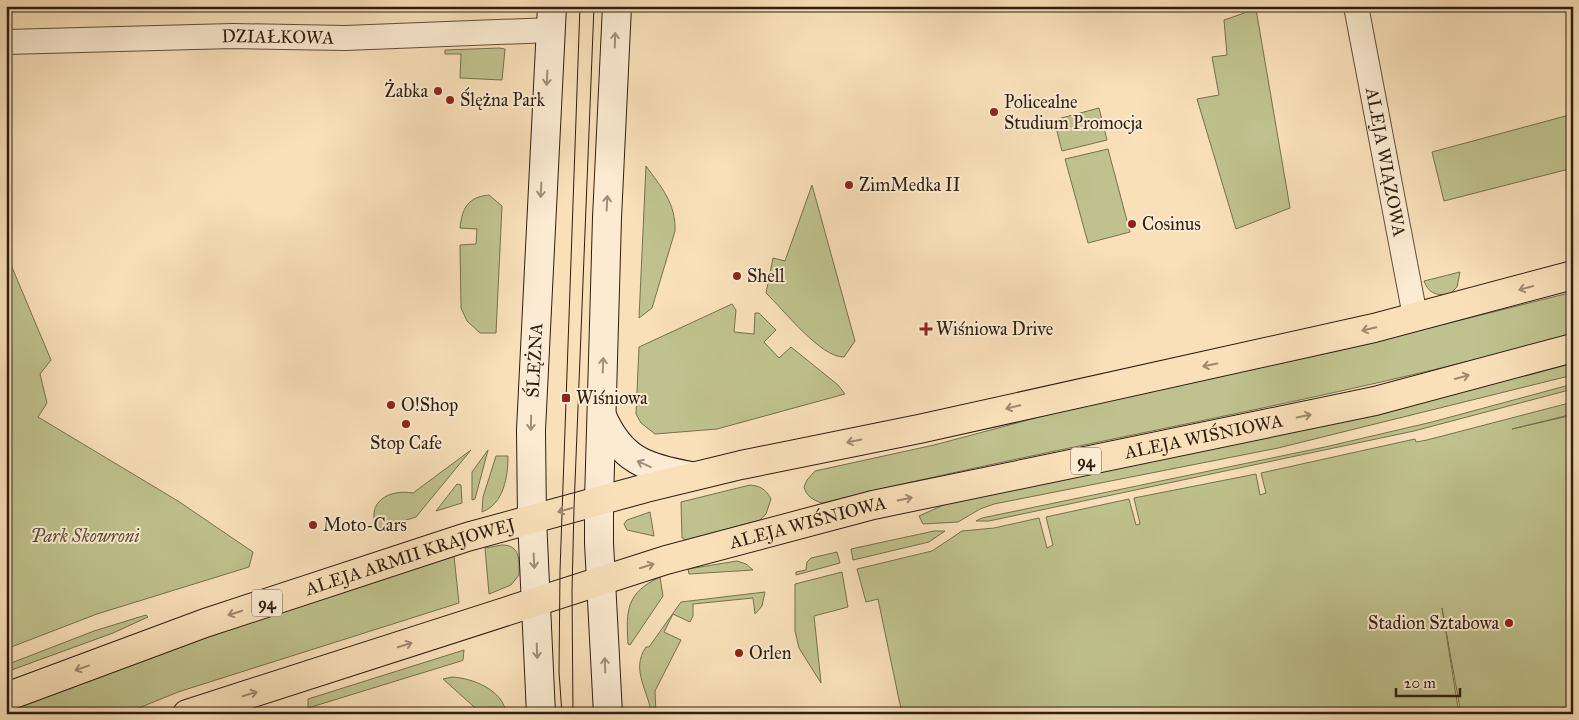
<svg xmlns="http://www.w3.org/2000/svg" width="1579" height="720" font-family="'IM FELL Great Primer',serif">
<rect width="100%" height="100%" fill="#f9e0b9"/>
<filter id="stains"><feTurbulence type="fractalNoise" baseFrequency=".004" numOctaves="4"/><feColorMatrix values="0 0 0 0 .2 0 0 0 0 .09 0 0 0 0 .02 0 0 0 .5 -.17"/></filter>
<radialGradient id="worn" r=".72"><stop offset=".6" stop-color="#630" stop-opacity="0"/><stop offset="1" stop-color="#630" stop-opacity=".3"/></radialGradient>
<g fill="#bfc28e" stroke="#767050">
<polygon points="1256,9 1290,208 1236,229 1197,99 1219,95 1212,57 1227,55 1224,20"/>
<polygon points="499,48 505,49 502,80 460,78 461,54 445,54 445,50"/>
<polygon points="1099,108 1107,140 1062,151 1054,120"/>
<polygon points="1573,114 1573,168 1444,201 1432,152"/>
<polygon points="1108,149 1130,232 1088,243 1065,159"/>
<path d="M646 166C661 187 676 203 675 231L652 308 639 318Z"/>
<path d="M812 185 855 341 844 357C821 358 783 309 766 293L773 258 785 261Z"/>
<path d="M489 195 502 206 496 333H480L467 321 461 308 460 245 476 244 477 229 460 228C462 208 468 197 489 195Z"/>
<polygon points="6,253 51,360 40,374 47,403 38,417 178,501 253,552 249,567 97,614 6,649"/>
<path d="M1460 272 1457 287 1450 294C1437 296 1429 294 1424 281Z"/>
<path d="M1573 292V334C1324 403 1072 442 822 503 813 500 807 497 804 487L807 480 815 471 934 445 1062 411 1341 350Z"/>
<polygon points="732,304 736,310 734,332 754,334 755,313 759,313 776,330 764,342 779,358 791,347 838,385 845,394 717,429 655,434 641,423 636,414 639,347"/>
<polygon points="1573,363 1573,375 1278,448 994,504 980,509 958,522 923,524 919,516 948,503 1411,405"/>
<polygon points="1573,384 1573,389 1414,431 989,521 976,521 982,518 1325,447 1432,422"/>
<polygon points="1573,402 1573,414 1512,429 1573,415 1573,714 1461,714 1442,608 1459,714 902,714 878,599 866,602 857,569 932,551 962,531 994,528 1039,518 1047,548 1053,545 1046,517 1129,499 1136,525 1140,524 1134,498 1256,474 1260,495 1266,493 1261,473 1415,439 1416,442 1427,440"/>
<path d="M471 450 416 517 377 529C365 501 390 489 413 493Z"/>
<polygon points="488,450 475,499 472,500 472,472"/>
<path d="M496 456H508C508 476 504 504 482 512L483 497Z"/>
<polygon points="457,484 461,485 462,503 436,511"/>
<path d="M750 485C760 486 766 489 771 499L766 514 760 520 686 540 682 538 681 502Z"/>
<polygon points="650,512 654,536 627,530 624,524 627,520"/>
<polygon points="934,531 945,531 929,542 853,560 851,549"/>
<path d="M502 545C521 545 519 561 519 575L511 585 489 594 485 548Z"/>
<polygon points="837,552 840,563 796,575 796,572 806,570 807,562 811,558"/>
<polygon points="454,556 459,603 178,692 124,714 6,714 6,709 241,624"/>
<polygon points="737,561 746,564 753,570 689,574 688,569"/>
<polygon points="842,572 848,607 814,616 821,683 799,648 795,631 795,584"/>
<path d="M660 577 663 596 630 645 628 644C626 610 626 593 660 577Z"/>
<path d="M765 592 762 606 755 614 753 598 693 604V616L690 622 673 614 664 632 681 640 655 691 656 714H651C649 691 630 670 646 647H649L681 602Z"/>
<polygon points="146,615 148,617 113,633 6,672 6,665 94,631"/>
<polygon points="464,650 463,660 461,661 308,708 308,699"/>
<path d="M452 677C472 678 504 690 506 714H482L443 679Z"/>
</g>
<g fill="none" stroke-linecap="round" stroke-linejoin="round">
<g stroke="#614e3c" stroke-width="26">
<g id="street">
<path id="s1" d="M1356 6 1415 316"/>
<path id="s2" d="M6 42 233 36 345 38 551 30"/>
</g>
</g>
<g stroke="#2e1e12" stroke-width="30">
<g id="secondary">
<path d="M602 416C621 460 646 468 691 476"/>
<path id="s3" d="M541 714 532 519 531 430 552 6"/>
<polyline points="608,714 599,543 599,501 607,218 617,6"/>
</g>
</g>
<g stroke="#2e1e12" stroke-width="30">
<g id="primary">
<path id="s4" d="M6 697 205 623 467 537 646 488 741 465 919 429 1374 328 1573 275"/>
<path id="s5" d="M187 714 666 560 873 505 1375 401 1573 348"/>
</g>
</g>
<use href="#street" stroke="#fbebd2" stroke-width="24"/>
<use href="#secondary" stroke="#fbebd2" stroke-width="28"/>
<use href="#primary" stroke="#f9e0b9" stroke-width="28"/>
<g stroke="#2e1e12" stroke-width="1">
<polyline points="562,714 559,672 560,571 580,6"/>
<polyline points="573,714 572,591 574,508 594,6"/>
</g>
</g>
<defs><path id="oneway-shaft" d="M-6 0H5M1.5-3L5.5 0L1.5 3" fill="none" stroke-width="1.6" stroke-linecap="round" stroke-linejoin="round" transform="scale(1.25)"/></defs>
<g stroke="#9f8f7c">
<use href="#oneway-shaft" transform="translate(615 40) rotate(-88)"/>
<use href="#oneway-shaft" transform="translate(547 78) rotate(93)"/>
<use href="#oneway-shaft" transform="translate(541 190) rotate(93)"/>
<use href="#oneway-shaft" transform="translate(607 203) rotate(-87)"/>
<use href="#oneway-shaft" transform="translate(603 365) rotate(-88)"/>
<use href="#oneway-shaft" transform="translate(531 423) rotate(91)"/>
<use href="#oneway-shaft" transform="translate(644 464) rotate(-156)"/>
<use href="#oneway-shaft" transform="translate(534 561) rotate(87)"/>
<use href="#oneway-shaft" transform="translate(537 651) rotate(88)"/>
<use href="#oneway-shaft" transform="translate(605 665) rotate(-92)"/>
</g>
<g stroke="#9e896e">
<use href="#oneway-shaft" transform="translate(1526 288) rotate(165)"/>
<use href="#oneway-shaft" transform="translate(1369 329) rotate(167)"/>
<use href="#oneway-shaft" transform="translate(1210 365) rotate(168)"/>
<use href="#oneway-shaft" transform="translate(1462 377) rotate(-15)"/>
<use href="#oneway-shaft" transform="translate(1013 407) rotate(167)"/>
<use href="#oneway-shaft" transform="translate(1304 416) rotate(-12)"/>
<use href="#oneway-shaft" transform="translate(854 441) rotate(168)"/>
<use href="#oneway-shaft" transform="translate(905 499) rotate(-12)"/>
<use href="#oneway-shaft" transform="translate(565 510) rotate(165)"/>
<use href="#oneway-shaft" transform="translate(647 566) rotate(-18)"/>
<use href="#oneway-shaft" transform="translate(235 613) rotate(162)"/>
<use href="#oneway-shaft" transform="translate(405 645) rotate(-18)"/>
<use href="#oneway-shaft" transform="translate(82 668) rotate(160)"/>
<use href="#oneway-shaft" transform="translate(250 694) rotate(-18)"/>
</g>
<g fill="#8f2418" stroke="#fbebd2" stroke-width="2">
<circle cx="438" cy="91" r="5"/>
<circle cx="450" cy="100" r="5"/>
<circle cx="994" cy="112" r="5"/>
<circle cx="849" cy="185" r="5"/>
<circle cx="1132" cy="224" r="5"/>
<circle cx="737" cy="276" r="5"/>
<path d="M923.5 321.5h5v5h5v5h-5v5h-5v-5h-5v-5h5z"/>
<rect x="561" y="393" width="10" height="10" rx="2.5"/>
<circle cx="391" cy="405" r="5"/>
<circle cx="406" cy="424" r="5"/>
<circle cx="313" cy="525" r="5"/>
<circle cx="1509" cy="623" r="5"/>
<circle cx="739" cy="653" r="5"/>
</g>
<g text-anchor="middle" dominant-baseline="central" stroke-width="4" stroke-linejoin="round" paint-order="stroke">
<g fill="#fbebd2" stroke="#6c5c4c" stroke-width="1">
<rect x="1071" y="447.5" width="30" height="27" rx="4"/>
<rect x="252" y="589.5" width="30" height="27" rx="4"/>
</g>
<g font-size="16" font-weight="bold" fill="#2e1e12">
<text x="1086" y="461">94</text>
<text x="267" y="603">94</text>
</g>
<g font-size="18" fill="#2e1e12" stroke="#fbebd2">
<text stroke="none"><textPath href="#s2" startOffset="272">DZIAŁKOWA</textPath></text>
<text stroke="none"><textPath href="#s1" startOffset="159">ALEJA WIĄZOWA</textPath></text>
<text stroke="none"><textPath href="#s3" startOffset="354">ŚLĘŻNA</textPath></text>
<text stroke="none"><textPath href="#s5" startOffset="1055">ALEJA WIŚNIOWA</textPath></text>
<text stroke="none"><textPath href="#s5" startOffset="650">ALEJA WIŚNIOWA</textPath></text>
<text stroke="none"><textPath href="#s4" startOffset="428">ALEJA ARMII KRAJOWEJ</textPath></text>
</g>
<g font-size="18" fill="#2e1e12" stroke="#fbebd2" text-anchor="start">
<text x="428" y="91" text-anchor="end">Żabka</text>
<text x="460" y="100">Ślężna Park</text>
<text x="1004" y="102">Policealne<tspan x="1004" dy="21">Studium Promocja</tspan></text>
<text x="859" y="185">ZimMedka II</text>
<text x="1142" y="224">Cosinus</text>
<text x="747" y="276">Shell</text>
<text x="936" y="329">Wiśniowa Drive</text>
<text x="576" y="398">Wiśniowa</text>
<text x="401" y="405">O!Shop</text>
<text x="406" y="443" text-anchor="middle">Stop Cafe</text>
<text x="323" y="525">Moto-Cars</text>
<text x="1499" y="623" text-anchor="end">Stadion Sztabowa</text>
<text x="749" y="653">Orlen</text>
</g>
<g font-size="18" font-style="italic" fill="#5a4f37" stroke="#fbebd2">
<text x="85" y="536">Park Skowroni</text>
</g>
</g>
<rect width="1579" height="720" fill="none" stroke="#f9e0b9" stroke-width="25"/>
<rect x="8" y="8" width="1564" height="705" fill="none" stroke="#2e1e12" stroke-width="2.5"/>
<rect x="12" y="12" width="1554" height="695" fill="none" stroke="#2e1e12"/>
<path d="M1396 688v8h64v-8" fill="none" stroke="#2e1e12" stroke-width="2.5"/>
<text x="1404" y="688" font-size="15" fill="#2e1e12" stroke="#fbebd2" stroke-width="4" paint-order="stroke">20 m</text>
<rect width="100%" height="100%" filter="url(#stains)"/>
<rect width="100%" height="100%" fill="url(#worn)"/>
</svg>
